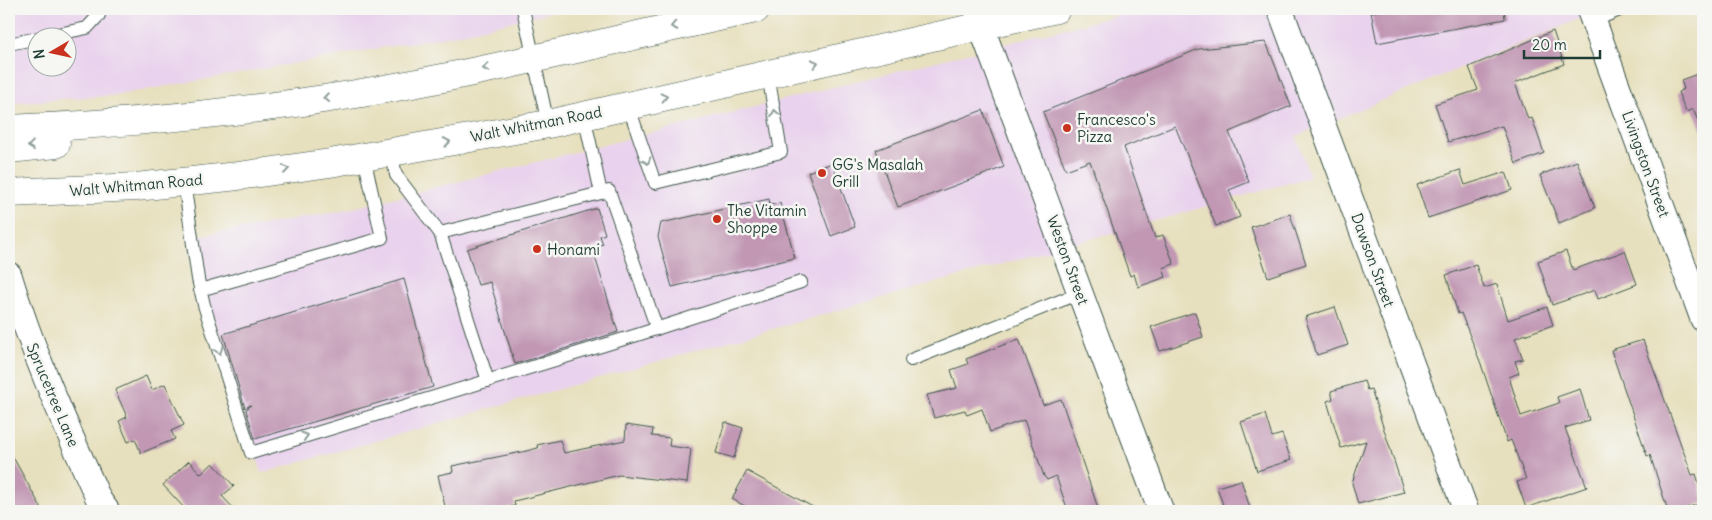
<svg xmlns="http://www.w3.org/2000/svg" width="1712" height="520" font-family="Delius,sans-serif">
<rect width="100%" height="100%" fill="#f6f6f2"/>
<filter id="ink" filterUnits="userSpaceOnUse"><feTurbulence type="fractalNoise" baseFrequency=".02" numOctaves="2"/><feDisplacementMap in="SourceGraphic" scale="10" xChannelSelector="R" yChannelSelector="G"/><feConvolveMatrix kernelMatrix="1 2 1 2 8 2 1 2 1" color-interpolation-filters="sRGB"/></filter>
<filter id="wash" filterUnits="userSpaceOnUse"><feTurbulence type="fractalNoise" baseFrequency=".0096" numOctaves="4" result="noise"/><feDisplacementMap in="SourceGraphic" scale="20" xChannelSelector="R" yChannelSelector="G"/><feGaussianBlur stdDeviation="1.12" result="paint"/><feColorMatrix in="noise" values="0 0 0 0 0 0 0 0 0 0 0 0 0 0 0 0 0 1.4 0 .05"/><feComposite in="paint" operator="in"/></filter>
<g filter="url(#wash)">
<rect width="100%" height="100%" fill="#e7e0be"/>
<g fill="#e9d2ed" fill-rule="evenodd">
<path d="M9 9H563L459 34 117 95 9 103ZM38 38H68V68H38Z"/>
<polygon points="1143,9 1603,9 1296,136 1310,177 262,473 188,238 338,212"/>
</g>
<g id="blocks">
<g fill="#c197b4">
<polygon points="1386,9 1504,9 1505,19 1377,43 1371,12"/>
<polygon points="1553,31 1564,64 1515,83 1528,119 1532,118 1544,153 1516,164 1502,126 1448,142 1435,104 1478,90 1469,67"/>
<polygon points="1266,42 1291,106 1229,132 1249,182 1229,190 1240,217 1216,226 1175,126 1124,147 1155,238 1163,235 1174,264 1163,268 1166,277 1138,287 1134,274 1130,276 1090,161 1066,170 1043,112 1199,49"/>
<polygon points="1703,72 1703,133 1693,109 1686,112 1678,92 1684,89 1681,80"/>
<polygon points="983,110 1004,167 898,207 876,150"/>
<polygon points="1577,161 1595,208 1559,223 1540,175"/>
<polygon points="832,163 855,227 831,236 808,172"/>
<polygon points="1460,170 1465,185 1506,172 1512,190 1428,218 1417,185"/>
<polygon points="769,199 770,205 780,203 795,258 672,287 658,237 661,223"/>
<polygon points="597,208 605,234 600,236 603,244 592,247 618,332 515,364 490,282 478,285 467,249"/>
<polygon points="1290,214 1306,264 1268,277 1251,227"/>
<polygon points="1566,251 1573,270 1625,251 1637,284 1598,299 1595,290 1552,305 1538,261"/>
<polygon points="1476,265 1484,288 1497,284 1508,320 1547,307 1553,325 1515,338 1523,359 1515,361 1519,373 1509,377 1521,416 1559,403 1557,397 1580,389 1589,420 1565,428 1587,487 1526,508 1517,482 1526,479 1511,440 1507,442 1481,364 1461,313 1458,314 1446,275"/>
<polygon points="404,279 433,387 255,439 246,410 251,405 245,408 223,334"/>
<polygon points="1335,307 1348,345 1317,355 1305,317"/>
<polygon points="1195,312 1203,337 1160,351 1151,327"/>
<polygon points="1019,339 1043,405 1061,399 1099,511 1068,511 1056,476 1047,480 1044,476 1024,420 990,432 982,409 967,415 965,410 934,418 927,395 957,388 951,370 968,364 966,359"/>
<polygon points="1643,340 1692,475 1696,474 1703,497 1703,503 1676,511 1668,511 1650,455 1647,456 1611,350"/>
<polygon points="146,376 152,390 165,384 184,425 171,431 175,439 141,453 135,439 128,442 119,421 127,417 115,390"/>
<polygon points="1364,381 1367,390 1371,389 1404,492 1358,504 1352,483 1366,441 1341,448 1327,401 1333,399 1331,391"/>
<polygon points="1265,414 1272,437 1282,434 1291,460 1257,471 1241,422"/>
<polygon points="725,422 743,428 734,458 716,453"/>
<polygon points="626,425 653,429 652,436 670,438 669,446 691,449 687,483 619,475 514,501 515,506 492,511 446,511 438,475 453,472 452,466 522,452 538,448 537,445 560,440 564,453 625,440"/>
<polygon points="9,450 43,511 9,511"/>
<polygon points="189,461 201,474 213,463 234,486 222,496 236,511 187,511 163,485"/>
<polygon points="747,471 820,511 754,511 732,499"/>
<polygon points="1241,480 1251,511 1225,511 1217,487"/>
</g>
</g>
</g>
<g filter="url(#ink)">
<use href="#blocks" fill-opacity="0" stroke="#3d5549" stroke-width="1"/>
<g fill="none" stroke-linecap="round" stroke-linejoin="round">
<g stroke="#3d5549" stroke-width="14">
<g id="lane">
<polyline points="523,9 548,124"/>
<polyline points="1593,21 1622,9"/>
<polyline points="39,38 87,28 99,15 99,9"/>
<polyline points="9,44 38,38"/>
<polyline points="628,105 655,183 781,152 768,74"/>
<polyline points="391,152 396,175 440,233 601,193 584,115"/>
<polyline points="184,182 198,279 204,305 251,453 637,335 801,282"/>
<polyline points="601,193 609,191 657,329"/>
<polyline points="440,233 488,381"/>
<polyline points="200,290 382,238 364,157"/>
<polyline points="911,360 1080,293"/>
</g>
</g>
<g stroke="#3d5549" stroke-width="27">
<g id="street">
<polyline points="977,9 981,26 1161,511"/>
<polyline points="1280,9 1466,511"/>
<polyline points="1589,9 1703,319"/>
<path d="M9 275C32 352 66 426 99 500L107 511"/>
</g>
</g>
<g stroke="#3d5549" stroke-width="29">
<g id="primary">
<path d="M9 129C123 124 237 113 350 95 486 73 621 37 756 9"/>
<polyline points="9,149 56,144"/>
<polyline points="9,193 136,187 238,176 330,163 548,124 1056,9"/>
</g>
</g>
<use href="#lane" stroke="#fff" stroke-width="12"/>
<use href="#street" stroke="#fff" stroke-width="25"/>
<use href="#primary" stroke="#fff" stroke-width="28"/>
</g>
<defs><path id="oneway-chevron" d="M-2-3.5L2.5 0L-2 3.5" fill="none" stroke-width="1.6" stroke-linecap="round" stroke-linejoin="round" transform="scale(1.25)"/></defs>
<g stroke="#8f9e9a">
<use href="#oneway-chevron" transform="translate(674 26) rotate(168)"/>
<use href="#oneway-chevron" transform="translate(815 63) rotate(-13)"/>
<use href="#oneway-chevron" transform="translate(486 68) rotate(168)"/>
<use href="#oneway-chevron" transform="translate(664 97) rotate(-13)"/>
<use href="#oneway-chevron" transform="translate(326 98) rotate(172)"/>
<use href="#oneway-chevron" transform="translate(775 113) rotate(-99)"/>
<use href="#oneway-chevron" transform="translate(447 142) rotate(-10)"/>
<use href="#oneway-chevron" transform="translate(31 146) rotate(173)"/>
<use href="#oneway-chevron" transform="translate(647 161) rotate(72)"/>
<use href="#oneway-chevron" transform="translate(286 169) rotate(-8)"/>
<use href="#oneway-chevron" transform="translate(219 351) rotate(72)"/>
<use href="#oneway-chevron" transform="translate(305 436) rotate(-17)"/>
</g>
</g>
<g fill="#c8321e" stroke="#f6f6f2" stroke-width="2">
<circle cx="1067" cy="128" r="5"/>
<circle cx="822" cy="173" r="5"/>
<circle cx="717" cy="219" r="5"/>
<circle cx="537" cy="249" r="5"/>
</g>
<g text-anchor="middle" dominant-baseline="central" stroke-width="5" stroke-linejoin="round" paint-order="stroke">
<g font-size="15" fill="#1f3d34" stroke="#f6f6f2" text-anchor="start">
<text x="1077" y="119">Francesco's<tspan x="1077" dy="17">Pizza</tspan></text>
<text x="832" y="164">GG's Masalah<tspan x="832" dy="17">Grill</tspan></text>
<text x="727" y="210">The Vitamin<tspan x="727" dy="17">Shoppe</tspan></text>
<text x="547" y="249">Honami</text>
</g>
<g font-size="15" fill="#1f3d34" stroke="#f6f6f2">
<text transform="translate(536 124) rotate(-11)">Walt Whitman Road</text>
<text transform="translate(1646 164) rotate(70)">Livingston Street</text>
<text transform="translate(136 185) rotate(-5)">Walt Whitman Road</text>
<text transform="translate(1068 260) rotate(70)">Weston Street</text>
<text transform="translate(1373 260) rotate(70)">Dawson Street</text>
<text transform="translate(53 395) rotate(67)">Sprucetree Lane</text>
</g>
</g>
<rect width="1712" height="520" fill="none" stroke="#f6f6f2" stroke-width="30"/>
<g transform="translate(52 52) rotate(261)"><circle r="24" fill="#f6f6f2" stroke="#a0aca6"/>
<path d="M0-4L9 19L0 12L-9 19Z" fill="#c8321e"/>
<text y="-8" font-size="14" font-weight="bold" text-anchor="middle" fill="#1f3d34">N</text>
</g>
<path d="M1524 50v8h76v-8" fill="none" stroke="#1f3d34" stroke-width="2.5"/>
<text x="1532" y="50" font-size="15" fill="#1f3d34" stroke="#f6f6f2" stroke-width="4" paint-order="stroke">20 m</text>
</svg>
